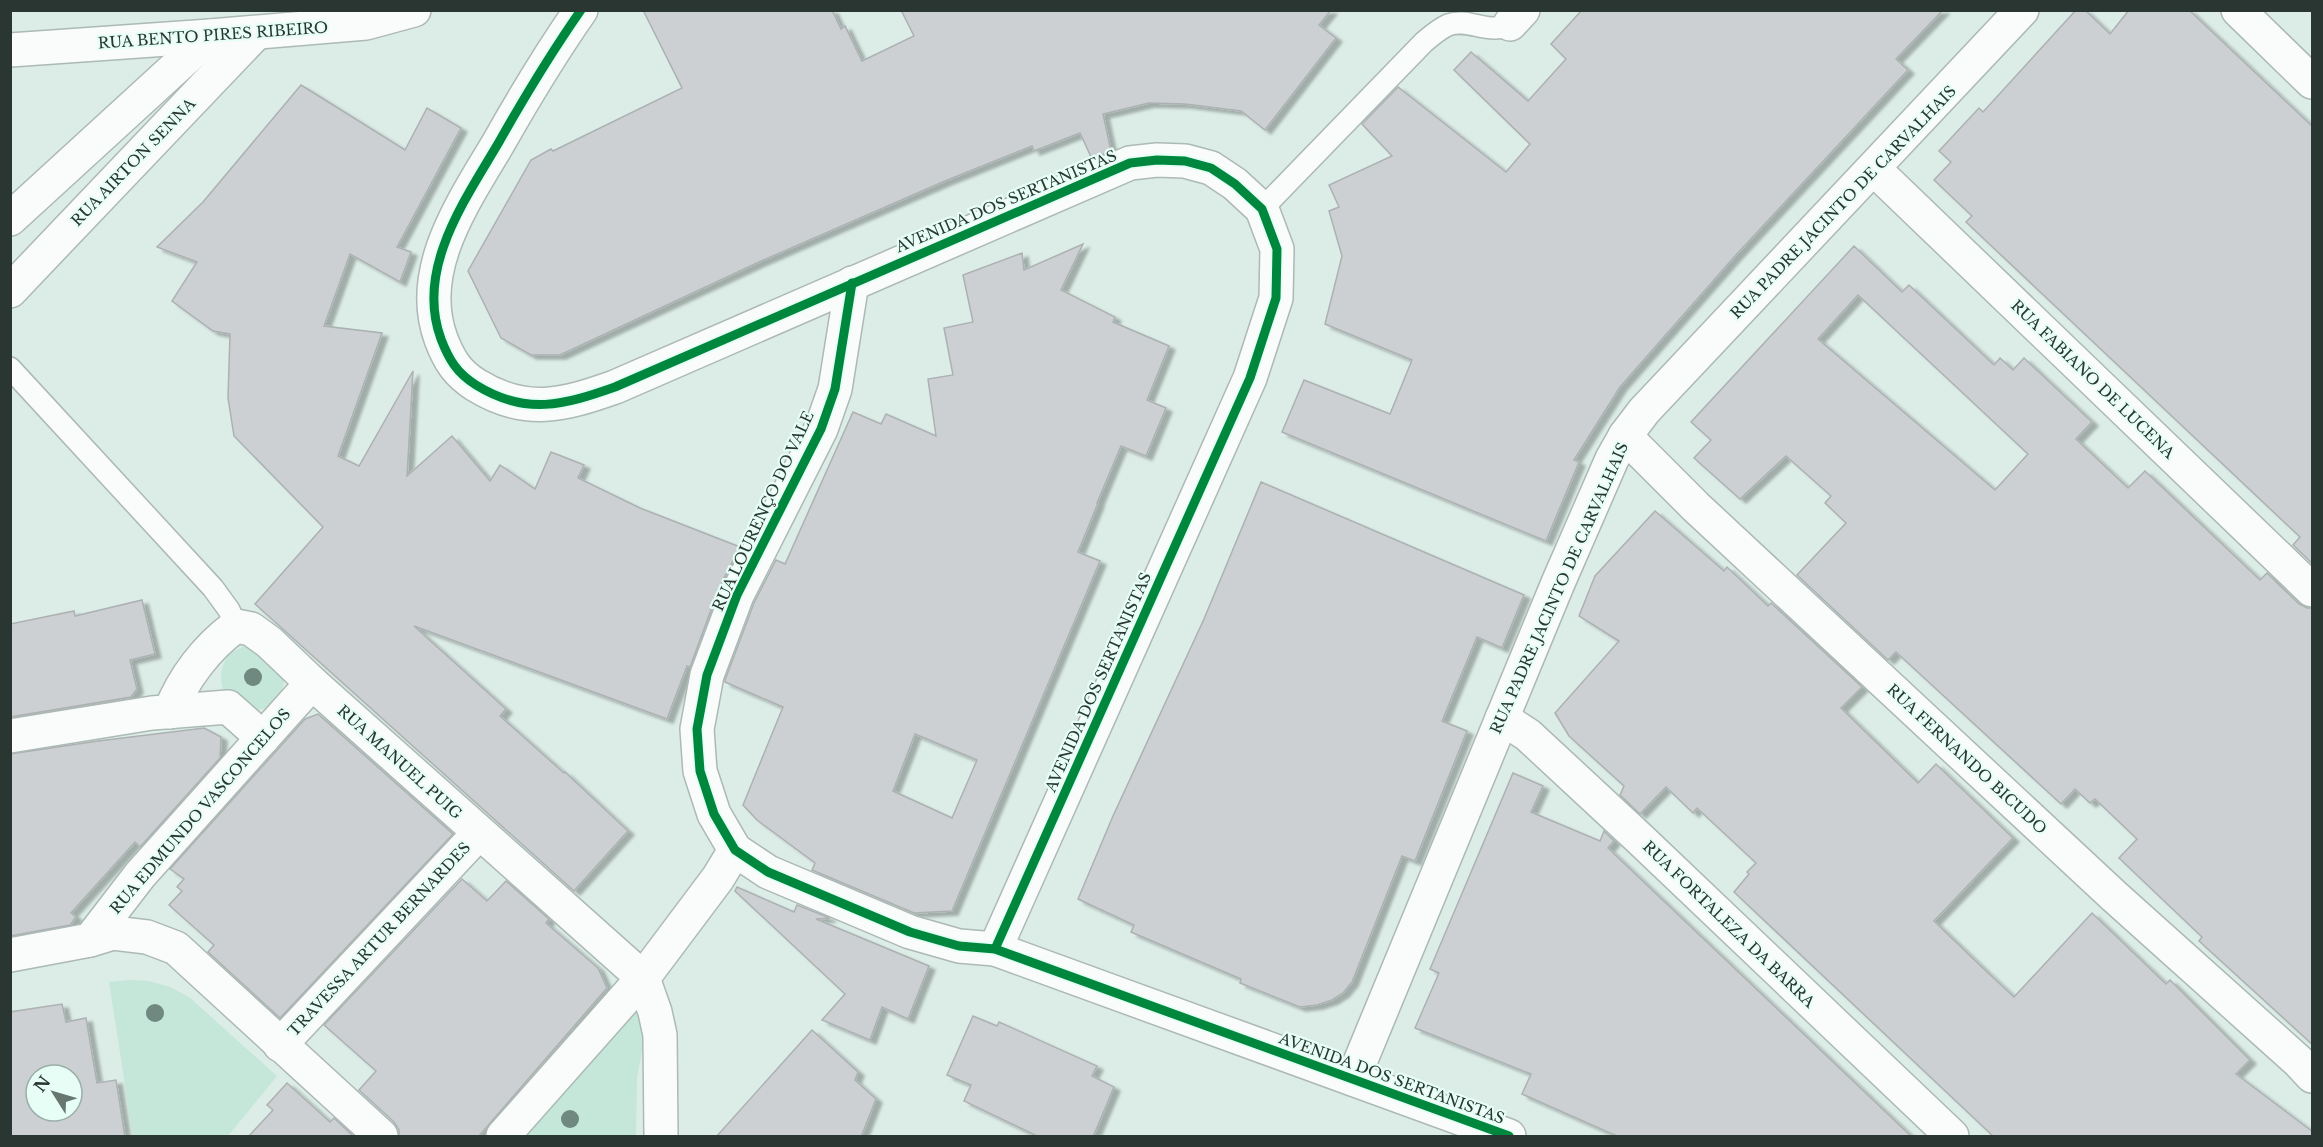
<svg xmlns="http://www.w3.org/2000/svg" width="2323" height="1147" font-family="'Libre Baskerville',serif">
<defs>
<filter id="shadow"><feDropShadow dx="6" dy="4" stdDeviation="1.5" flood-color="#0004"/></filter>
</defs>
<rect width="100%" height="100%" fill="#dcece6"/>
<g fill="#c4e7da">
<path d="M246 645 286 672C285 688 274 714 253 709 249 708 244 705 241 703 237 701 231 700 228 697 218 688 220 668 227 658 231 652 239 649 246 645Z"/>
<polygon points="129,980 149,981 170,987 189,997 277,1076 228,1136 133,1136 109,982"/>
<polygon points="633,1007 646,1029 637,1078 636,1136 518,1136"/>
</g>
<g fill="#ccd0d2" stroke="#acb1b2" stroke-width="1.5" fill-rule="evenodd" filter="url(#shadow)">
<polygon points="643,10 832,10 841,29 845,26 862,61 914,36 901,10 1331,10 1319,25 1336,38 1265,130 1241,111 1185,104 1149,103 1103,114 1111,151 1092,159 1080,133 1034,151 1032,146 945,181 759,262 560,355 531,355 501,338 468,271 531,160 551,149 553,151 682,88"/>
<polygon points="1582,10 1943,10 1896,59 1908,70 1735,256 1620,387 1574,460 1579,462 1546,541 1282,432 1304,380 1390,414 1412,360 1325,324 1342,256 1329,211 1339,207 1329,185 1392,156 1362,124 1398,87 1506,172 1530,144 1454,70 1471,52 1528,101 1566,59 1551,44"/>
<polygon points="2076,10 2085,10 2110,34 2129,10 2189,10 2313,127 2313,564 2293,545 2300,537 1966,222 1972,216 1934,180 1951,162 1939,151 1979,108 1983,112"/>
<polygon points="301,85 405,150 427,108 461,128 397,247 411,252 400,282 350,254 324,326 382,333 338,456 359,466 413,371 407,476 452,436 490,481 500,465 535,489 551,452 584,465 578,478 640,508 740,547 719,588 690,667 687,666 667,719 414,626 506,709 500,716 564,773 565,772 628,831 574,891 255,604 323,527 234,436 228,398 230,334 213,331 172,301 197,262 157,247 203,202"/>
<path d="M1083 244 1061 290 1115 317 1113 322 1169 346 1147 400 1166 408 1146 456 1121 446 1097 503H1098L1078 552 1100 561 952 911 914 913 812 870 815 863 757 820 743 805 783 707 725 682V680L754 603 776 560 785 564 853 412 881 424 886 414 936 436 928 379 953 375 944 328 973 322 963 275 1022 253 1024 270ZM915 734 977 760 952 818 893 791Z"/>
<path d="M1854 246 1902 292 1909 285 1994 365 2000 358 2013 370 2024 358 2092 422 2076 439 2128 488 2145 471 2260 580 2267 573 2299 604 2307 608H2313V1045L2199 941 2202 937 2119 858 2137 839 2095 799 2090 803 2075 789 2061 804 1896 652 1888 660 1797 575 1846 523 1825 503 1831 496 1786 456 1740 499 1694 458 1711 440 1691 422ZM1858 295 2028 454 1995 490 1818 339Z"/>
<polygon points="1261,482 1524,595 1502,648 1477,637 1442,721 1467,731 1415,861 1402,856 1352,982 1343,993 1332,1000 1317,1005 1300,1007 1240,983 1241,979 1131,932 1134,925 1078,899 1113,816 1204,619"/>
<polygon points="1655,511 1724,571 1727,567 1768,606 1771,603 1862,687 1841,708 1918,783 1936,764 2013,838 1934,921 1986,971 2014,997 2092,913 2166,984 2170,980 2250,1060 2236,1074 2313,1132 2313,1137 1994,1137 1734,892 1749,874 1747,872 1756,863 1697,808 1693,813 1666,787 1640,814 1620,795 1624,786 1569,736 1555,713 1619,641 1579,616 1595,576"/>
<polygon points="142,600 155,654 130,660 137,689 131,697 10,717 10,624 74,611 75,616"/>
<polygon points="318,714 453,834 280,1018 208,952 214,945 169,905 182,891 177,887 184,879 170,869 305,719"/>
<polygon points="204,728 221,737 220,758 140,847 135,842 71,913 76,917 70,925 10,936 10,754 98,741"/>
<polygon points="1513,773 1543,786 1531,812 1600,841 1604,831 1614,841 1608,848 1912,1137 1619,1137 1522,1094 1531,1074 1415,1028 1439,973 1430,969"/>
<polygon points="462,879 487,901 506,881 549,919 546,923 598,968 607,988 478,1137 399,1137 399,1130 394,1122 359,1090 376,1071 324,1025"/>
<polygon points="737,887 794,912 797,905 830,918 816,919 929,966 908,1019 882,1007 870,1040 822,1020 845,994 735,891"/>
<path d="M62 1004 66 1022 86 1018 97 1083 116 1080 125 1137H10V1012ZM36 1075H72V1111H36Z"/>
<polygon points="973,1016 997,1026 999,1022 1097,1066 1092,1076 1114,1087 1093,1137 1039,1137 964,1101 971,1085 947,1075"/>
<polygon points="812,1030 858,1072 855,1080 876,1099 861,1137 716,1137"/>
<polygon points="287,1083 330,1122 334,1118 354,1137 248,1137 273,1110 267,1105"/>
</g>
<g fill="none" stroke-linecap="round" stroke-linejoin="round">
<g stroke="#acb9b4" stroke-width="24">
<g id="service">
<path d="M1262 209 1424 42C1431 36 1439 29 1448 25 1468 17 1490 36 1510 24"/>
<polyline points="10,368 213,588 229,610 236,626"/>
</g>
</g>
<g stroke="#acb9b4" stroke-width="36">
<g id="minor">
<polyline points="2238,10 2312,82"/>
<polyline points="1510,24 1523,10"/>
<polyline points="10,50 210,36"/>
<polyline points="1874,169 2312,590"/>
<polyline points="852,283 835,389 821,429 737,595 707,675 697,729 700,771 714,814 735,850 768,872 910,932 959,946 995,949"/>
<polyline points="1625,436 1696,507 2114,896 2298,1061 2312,1076"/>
<path d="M170 712C183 678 207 647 236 626L251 629 269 642 312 683 643 978 503 1136"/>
<polyline points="1502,718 1528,735 1640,839 1952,1136"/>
<polyline points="10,736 152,713 228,707 263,738"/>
<polyline points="90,940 140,875 312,683"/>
<polyline points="10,955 90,940 113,933 147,937 176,948 381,1136"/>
<polyline points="280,1045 479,833"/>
<polyline points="1353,1079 1558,583 1612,459 1625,436 1644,411 2022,10"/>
<polyline points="661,1136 660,1035 655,1012 643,978 718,878 735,850"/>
</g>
</g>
<g stroke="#acb9b4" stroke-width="36">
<g id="tertiary">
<path d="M581 10C551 53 525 96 499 142 465 200 415 269 441 339 449 360 457 373 476 385 526 416 564 405 615 387L1130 163 1157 160 1185 161 1211 168 1235 184 1262 209 1277 249 1276 298 1250 378 995 949 1509 1136"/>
<polyline points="10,219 210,36 366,23 414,10"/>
<polyline points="10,291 256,33"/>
</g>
</g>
<use href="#service" stroke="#fafcfb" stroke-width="21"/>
<use href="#minor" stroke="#fafcfb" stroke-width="33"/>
<use href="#tertiary" stroke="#fafcfb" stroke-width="33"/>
<g stroke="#e6fef5" stroke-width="13">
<g id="cycleway">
<path d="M581 10C551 53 525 96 499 142 465 200 415 269 441 339 449 360 457 373 476 385 526 416 564 405 615 387L1130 163 1157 160 1185 161 1211 168 1235 184 1262 209 1277 249 1276 298 1250 378 995 949"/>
<polyline points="852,283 835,389 821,429 737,595 707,675 697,729 700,771 714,814 735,850 768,872 910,932 959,946 995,949 1509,1136"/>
</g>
</g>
<use href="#cycleway" stroke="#00873e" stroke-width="9"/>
</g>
<g fill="#6f8880">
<circle cx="253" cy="677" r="9"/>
<circle cx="155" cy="1013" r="9"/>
<circle cx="570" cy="1119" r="9"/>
</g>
<g text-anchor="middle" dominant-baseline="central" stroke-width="4.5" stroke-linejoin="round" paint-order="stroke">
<g font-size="15" fill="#2a3631" stroke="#e6fef5">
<text transform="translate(213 35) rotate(-4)">RUA BENTO PIRES RIBEIRO</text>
<text transform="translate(133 162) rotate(-46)">RUA AIRTON SENNA</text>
<text transform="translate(1006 201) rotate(-23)">AVENIDA DOS SERTANISTAS</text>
<text transform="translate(1843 202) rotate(-46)">RUA PADRE JACINTO DE CARVALHAIS</text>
<text transform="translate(2093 379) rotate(44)">RUA FABIANO DE LUCENA</text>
<text transform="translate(763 511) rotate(-65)">RUA LOURENÇO DO VALE</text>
<text transform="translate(1559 588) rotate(-66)">RUA PADRE JACINTO DE CARVALHAIS</text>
<text transform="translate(1098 682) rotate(-66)">AVENIDA DOS SERTANISTAS</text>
<text transform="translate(1967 759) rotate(43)">RUA FERNANDO BICUDO</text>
<text transform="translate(400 762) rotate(42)">RUA MANUEL PUIG</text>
<text transform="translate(200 811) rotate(-49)">RUA EDMUNDO VASCONCELOS</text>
<text transform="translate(1729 924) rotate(44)">RUA FORTALEZA DA BARRA</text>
<text transform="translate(379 939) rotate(-47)">TRAVESSA ARTUR BERNARDES</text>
<text transform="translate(1392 1078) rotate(20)">AVENIDA DOS SERTANISTAS</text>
</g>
</g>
<rect width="2323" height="1147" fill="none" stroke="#2a3631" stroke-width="24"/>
<g transform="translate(54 1093) rotate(307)"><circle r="28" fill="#e6fef5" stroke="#9baea7" stroke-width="1.5"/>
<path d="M0-4.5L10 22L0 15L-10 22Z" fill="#687670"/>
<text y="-9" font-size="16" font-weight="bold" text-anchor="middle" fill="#2a3631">N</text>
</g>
</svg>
